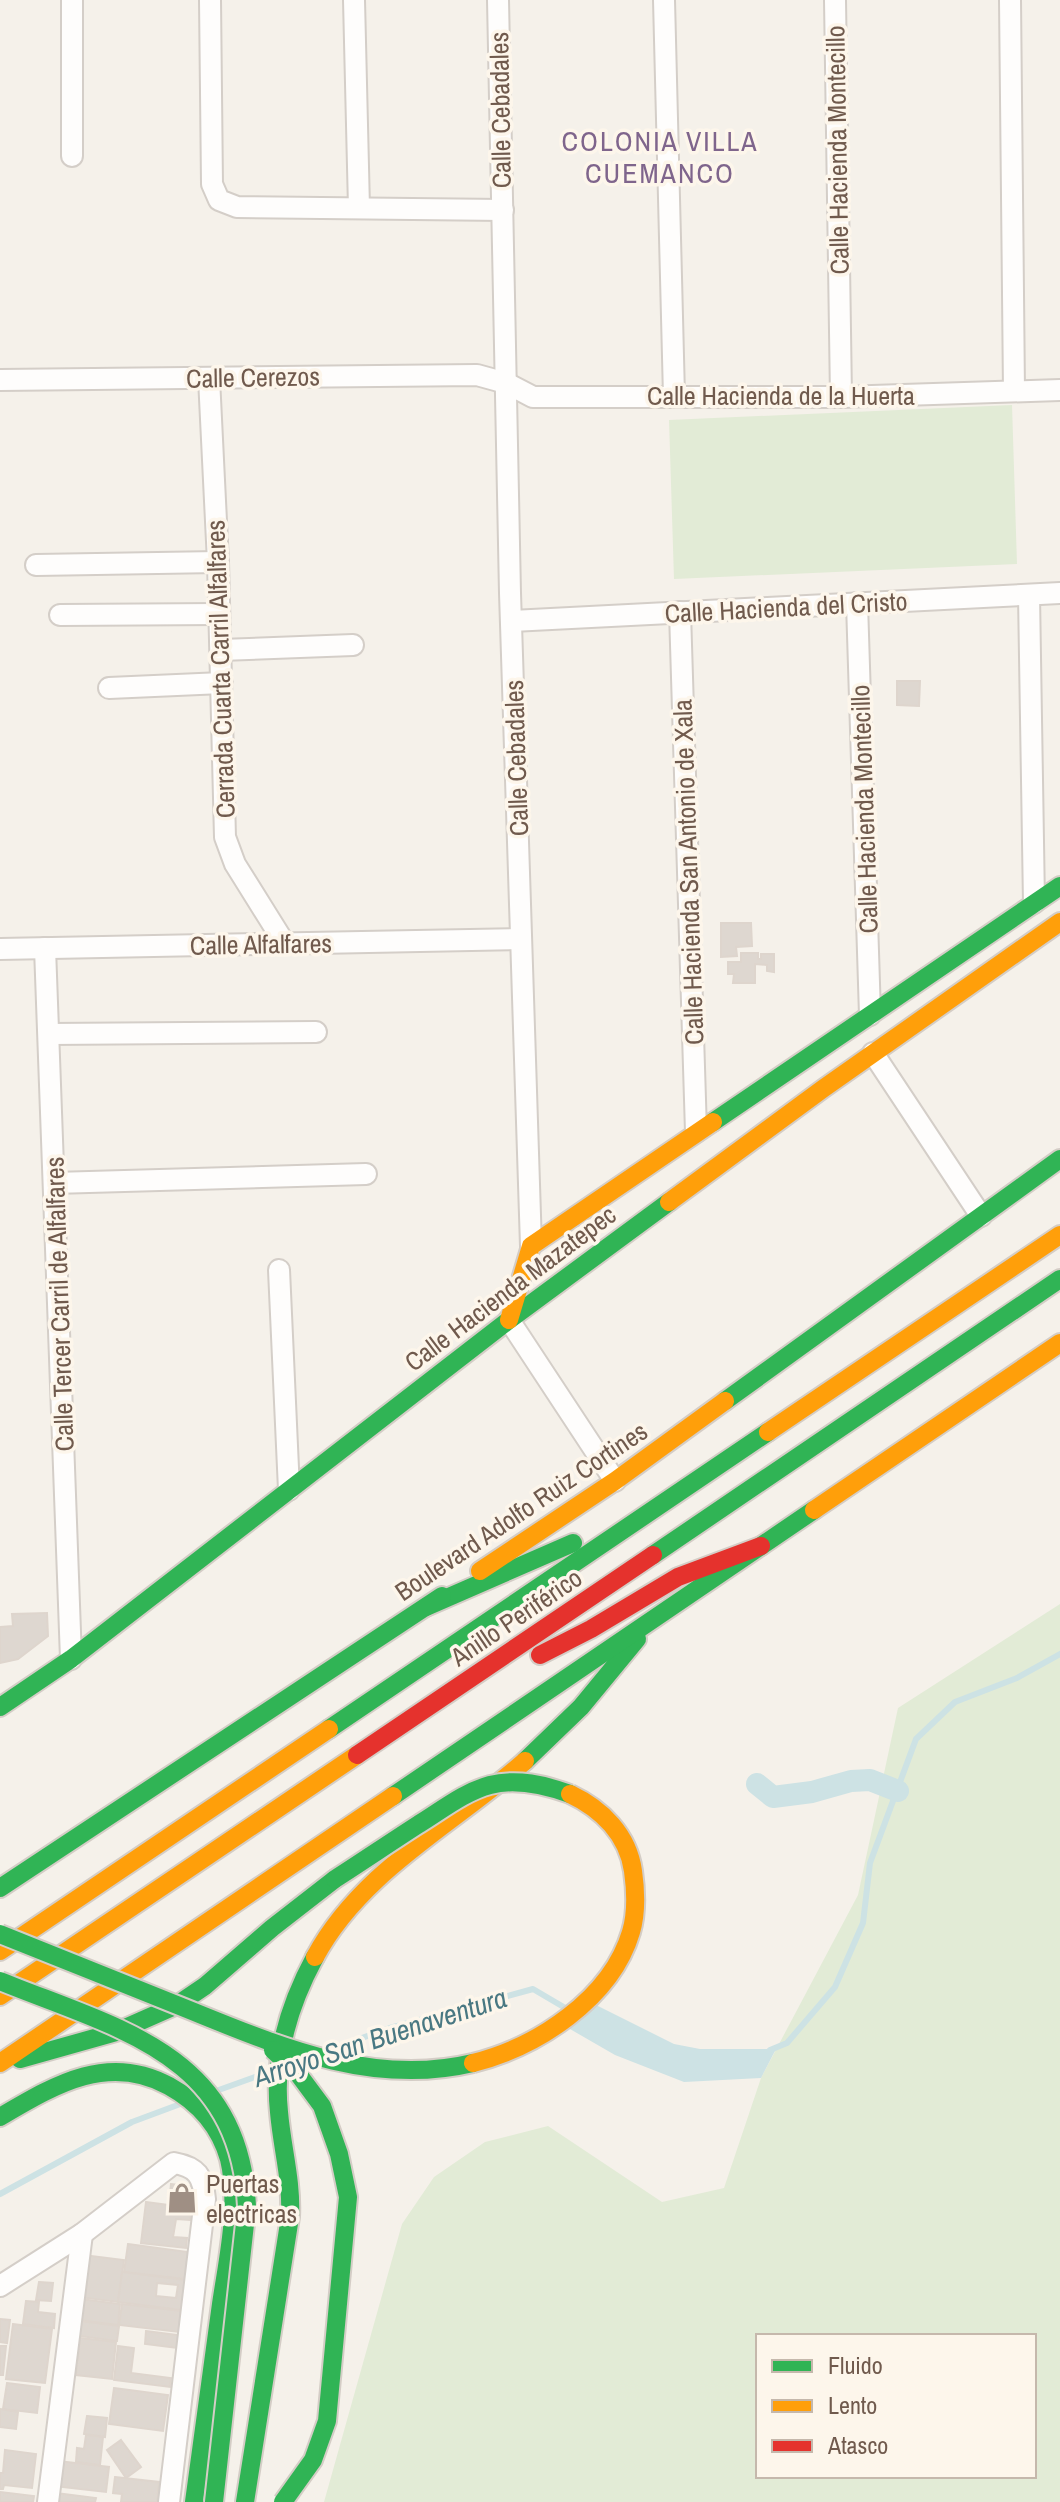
<svg xmlns="http://www.w3.org/2000/svg" width="1060" height="2502" font-family="'Archivo Narrow',sans-serif">
<rect width="100%" height="100%" fill="#f5f1ea"/>
<g fill="#e2ebd6" fill-rule="evenodd">
<polygon points="1012,405 1017,564 674,579 669,420"/>
<path d="M1060 1604V2502H324L402 2224 434 2177 485 2142 548 2126 662 2202 724 2188 761 2078 858 1895 898 1708ZM758 2336H1034V2476H758Z"/>
</g>
<polygon fill="#cde2e4" points="586,2000 674,2044 700,2049 776,2049 761,2078 684,2082 615,2055 563,2025"/>
<g fill="none" stroke-linecap="round" stroke-linejoin="round">
<g stroke="#cde2e4" stroke-width="6">
<polyline points="328,2050 390,2028 533,1989 567,2009"/>
<polyline points="770,2050 787,2043 835,1987 863,1923 870,1863 916,1739 955,1702 1017,1678 1060,1654"/>
<polyline points="216,2091 269,2072"/>
<polyline points="0,2194 132,2122 183,2103"/>
</g>
<polyline stroke="#cde2e4" stroke-width="22" points="757,1784 773,1797 812,1792 851,1781 870,1780 898,1791"/>
</g>
<g fill="#ded7d0" stroke="#ded5cd" stroke-width="2" fill-rule="evenodd">
<polygon points="897,681 920,681 919,706 897,705"/>
<polygon points="721,923 751,923 752,946 736,947 737,956 721,957"/>
<polygon points="741,953 758,953 758,959 761,959 761,954 774,954 774,972 767,971 767,965 755,964 755,983 733,983 734,974 728,974 728,962 741,962"/>
<polygon points="47,1613 48,1636 18,1659 0,1663 0,1627 13,1626 12,1614"/>
<polygon points="171,2184 195,2187 192,2207 169,2204"/>
<polygon points="146,2202 192,2208 190,2220 176,2219 173,2237 187,2238 186,2248 141,2243"/>
<polygon points="128,2244 188,2252 185,2279 124,2272"/>
<polygon points="83,2255 124,2260 118,2302 78,2297"/>
<path d="M122 2272 185 2280 181 2310 118 2302ZM157 2283 178 2285 176 2298 156 2296Z"/>
<polygon points="39,2282 53,2283 51,2301 36,2300"/>
<polygon points="81,2299 120,2304 118,2325 78,2320"/>
<polygon points="26,2301 39,2302 38,2312 55,2314 54,2328 23,2324"/>
<polygon points="122,2304 181,2311 179,2332 119,2325"/>
<polygon points="0,2319 10,2320 7,2343 0,2342"/>
<polygon points="80,2321 119,2326 117,2341 79,2336"/>
<polygon points="13,2324 52,2329 45,2383 6,2379"/>
<polygon points="146,2331 178,2335 177,2348 145,2344"/>
<polygon points="80,2338 116,2342 112,2379 76,2375"/>
<polygon points="0,2346 6,2346 3,2375 0,2375"/>
<polygon points="118,2346 134,2348 131,2373 171,2378 170,2387 114,2380"/>
<polygon points="7,2383 40,2387 37,2413 3,2409"/>
<polygon points="114,2388 168,2395 163,2431 109,2424"/>
<polygon points="0,2409 18,2412 16,2429 0,2427"/>
<polygon points="87,2416 107,2418 105,2437 84,2434"/>
<polygon points="86,2435 103,2437 100,2465 76,2462 77,2448 84,2449"/>
<polygon points="121,2440 141,2467 126,2478 107,2450"/>
<polygon points="5,2450 36,2454 32,2488 4,2485 3,2489 0,2489 0,2473 3,2473"/>
<polygon points="58,2461 109,2467 106,2492 55,2486"/>
<polygon points="115,2477 159,2482 157,2502 121,2502 122,2494 113,2493"/>
<polygon points="0,2492 34,2496 33,2502 0,2502"/>
<polygon points="56,2493 96,2498 95,2502 55,2502"/>
</g>
<g fill="none" stroke-linecap="round" stroke-linejoin="round">
<g stroke="#d4cec8" stroke-width="24">
<g id="street">
<polyline points="210,0 212,184 219,200 237,207 503,210"/>
<polyline points="354,0 359,208"/>
<polyline points="498,0 510,593 531,1246"/>
<polyline points="664,0 674,396"/>
<polyline points="835,0 841,397"/>
<polyline points="1010,0 1014,391"/>
<polyline points="72,156 72,0"/>
<polyline points="209,378 218,562 225,837 235,864 285,944"/>
<polyline points="0,380 477,375 506,383 533,397 841,397 1060,390"/>
<polyline points="36,565 218,562"/>
<polyline points="1029,595 1034,903"/>
<polyline points="857,603 870,1015"/>
<polyline points="680,612 696,1132"/>
<polyline points="60,615 219,614"/>
<polyline points="512,621 1060,593"/>
<polyline points="221,650 353,645"/>
<polyline points="109,688 222,683"/>
<polyline points="45,948 71,1659"/>
<polyline points="0,949 521,939"/>
<polyline points="49,1034 316,1032"/>
<polyline points="873,1053 981,1216"/>
<polyline points="54,1183 366,1174"/>
<polyline points="279,1270 289,1490"/>
<polyline points="509,1320 615,1481"/>
<path d="M0 2286 82 2234 174 2163C197 2167 203 2176 205 2199L169 2502"/>
<polyline points="48,2502 82,2234"/>
</g>
</g>
<g stroke="#d4cdc6" stroke-width="22">
<g id="fast">
<polyline points="713,1122 1060,886"/>
<polyline points="725,1401 1060,1159"/>
<polyline points="653,1555 1060,1279"/>
<polyline points="426,1607 573,1543"/>
<polyline points="0,1707 71,1659 509,1320 669,1202"/>
<polyline points="329,1729 768,1432"/>
<polyline points="525,1761 581,1707 637,1639"/>
<polyline points="393,1796 814,1510"/>
<polyline points="0,1888 442,1596"/>
<polyline points="20,2059 116,2032 177,2005 205,1986 272,1928 335,1879"/>
<path d="M0 2117C53 2086 107 2052 169 2086 198 2102 220 2127 229 2159 240 2206 228 2257 221 2304 212 2370 203 2436 194 2502"/>
<path d="M245 2502 290 2217C292 2181 282 2148 279 2112 273 2057 289 2005 315 1957"/>
</g>
</g>
<g stroke="#d4cdc6" stroke-width="22">
<g id="slow">
<polyline points="669,1202 824,1088 1060,922"/>
<polyline points="509,1320 531,1246 713,1122"/>
<polyline points="768,1432 1060,1235"/>
<polyline points="814,1510 1060,1343"/>
<polyline points="480,1571 615,1481 725,1401"/>
<polyline points="0,1951 329,1729"/>
<path d="M315 1957C361 1871 454 1824 525 1761"/>
<polyline points="0,1996 357,1755"/>
<polyline points="0,2063 393,1796"/>
</g>
</g>
<g stroke="#d4cdc6" stroke-width="22">
<g id="jam">
<polyline points="540,1655 591,1629 678,1577 761,1546"/>
<polyline points="357,1755 653,1555"/>
</g>
</g>
<use href="#street" stroke="#fefdfc" stroke-width="20"/>
<use href="#fast" stroke="#30b455" stroke-width="18"/>
<use href="#slow" stroke="#ff9f0a" stroke-width="18"/>
<use href="#jam" stroke="#e5322d" stroke-width="18"/>
<g stroke="#d4cdc6" stroke-width="22" stroke-linecap="butt">
<g id="fast-bridge">
<path d="M335 1879C363 1861 391 1842 419 1824 442 1810 464 1792 490 1785 517 1778 545 1785 570 1794"/>
<path d="M0 1934C59 1958 118 1981 177 2005 272 2043 368 2088 473 2063"/>
<path d="M0 1981C118 2029 239 2053 247 2206L214 2502"/>
<polyline points="273,2050 296,2071 322,2106 339,2154 348,2197 327,2421 313,2460 283,2502"/>
</g>
</g>
<g stroke="#d4cdc6" stroke-width="22" stroke-linecap="butt">
<path id="slow-bridge" d="M473 2063C537 2047 611 1999 631 1932 637 1912 636 1892 633 1871 628 1835 602 1809 570 1794"/>
</g>
<use href="#fast-bridge" stroke="#30b455" stroke-width="18"/>
<use href="#slow-bridge" stroke="#ff9f0a" stroke-width="18"/>
</g>
<defs>
<g id="shop-bare" transform="scale(2.4)"><path d="M-5-2.5h2.3a2.7 3.5 0 0 1 5.4 0H5L5.5 6h-11ZM-1.5-2.5h3a1.5 2.3 0 0 0-3 0Z" fill="#9f8f84" stroke="#fdf6eb" stroke-width="2.5" paint-order="stroke"/></g>
</defs>
<g fill-rule="evenodd">
<use href="#shop-bare" x="182" y="2198"/>
</g>
<g text-anchor="middle" dominant-baseline="central" stroke-width="7" stroke-linejoin="round" paint-order="stroke">
<g font-size="26" fill="#705a4d" stroke="#fdf6eb">
<text transform="translate(500 110) rotate(-91)">Calle Cebadales</text>
<text transform="translate(837 150) rotate(-91)">Calle Hacienda Montecillo</text>
<text transform="translate(253 377) rotate(-1)">Calle Cerezos</text>
<text x="781" y="395">Calle Hacienda de la Huerta</text>
<text transform="translate(786 607) rotate(-3)">Calle Hacienda del Cristo</text>
<text transform="translate(220 669) rotate(-92)">Cerrada Cuarta Carril Alfalfares</text>
<text transform="translate(516 758) rotate(-92)">Calle Cebadales</text>
<text transform="translate(864 809) rotate(-92)">Calle Hacienda Montecillo</text>
<text transform="translate(688 872) rotate(-92)">Calle Hacienda San Antonio de Xala</text>
<text transform="translate(261 944) rotate(-1)">Calle Alfalfares</text>
<text transform="translate(510 1288) rotate(-37)">Calle Hacienda Mazatepec</text>
<text transform="translate(59 1304) rotate(-92)">Calle Tercer Carril de Alfalfares</text>
<text transform="translate(521 1511) rotate(-34)">Boulevard Adolfo Ruiz Cortines</text>
<text transform="translate(516 1617) rotate(-34)">Anillo Periférico</text>
</g>
<g font-size="26" fill="#705a4d" stroke="#fdf6eb" text-anchor="start">
<text x="206" y="2183">Puertas<tspan x="206" dy="30">electricas</tspan></text>
</g>
<g font-size="28" letter-spacing="2" fill="#7f658c" stroke="#fdf6eb">
<text x="660" y="141">COLONIA VILLA<tspan x="660" dy="32">CUEMANCO</tspan></text>
</g>
<g font-size="28" font-style="italic" fill="#497882" stroke="#fdf6eb">
<text transform="translate(380 2037) rotate(-18)">Arroyo San Buenaventura</text>
</g>
</g>
<rect x="756" y="2334" width="280" height="144" fill="#fdf6eb" stroke="#c5b8ac" stroke-width="2"/>
<rect x="772" y="2360" width="40" height="12" fill="#30b455" stroke="#c5b8ac" stroke-width="2"/>
<text x="828" y="2374" font-size="24" fill="#705a4d">Fluido</text>
<rect x="772" y="2400" width="40" height="12" fill="#ff9f0a" stroke="#c5b8ac" stroke-width="2"/>
<text x="828" y="2414" font-size="24" fill="#705a4d">Lento</text>
<rect x="772" y="2440" width="40" height="12" fill="#e5322d" stroke="#c5b8ac" stroke-width="2"/>
<text x="828" y="2454" font-size="24" fill="#705a4d">Atasco</text>
</svg>
